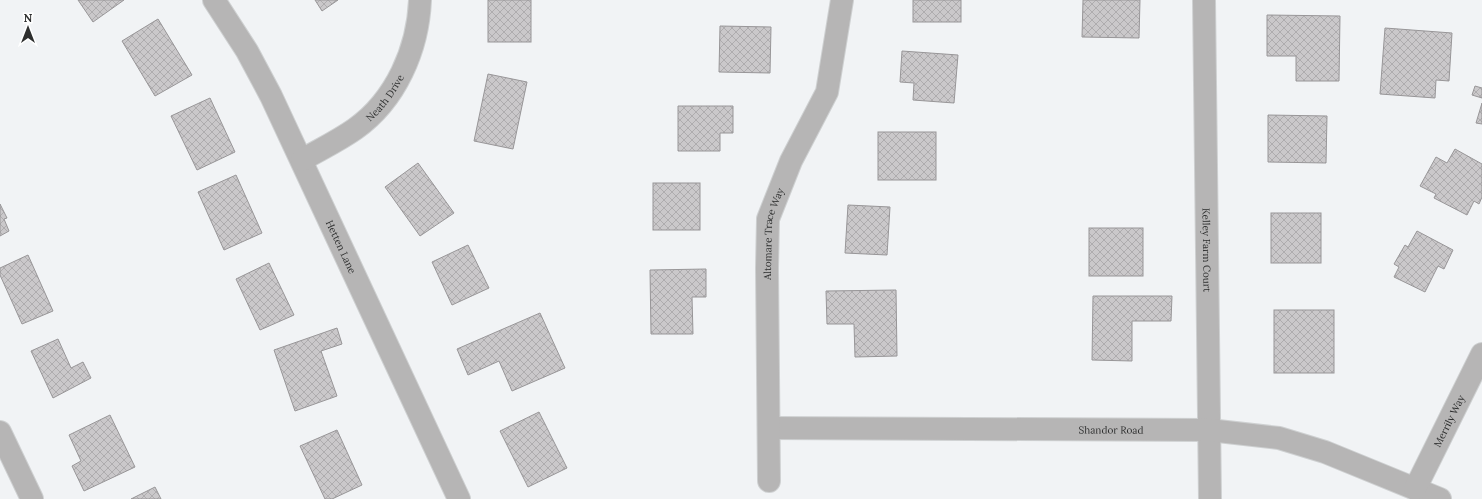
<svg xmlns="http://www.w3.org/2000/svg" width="1482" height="499" font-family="Lora,serif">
<defs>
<pattern id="building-cross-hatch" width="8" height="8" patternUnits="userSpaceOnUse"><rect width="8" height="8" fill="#cac8ca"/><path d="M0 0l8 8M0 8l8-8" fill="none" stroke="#aeacae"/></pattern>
</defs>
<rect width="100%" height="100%" fill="#f1f3f5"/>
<g fill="url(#building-cross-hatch)" stroke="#989698">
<polygon points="78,0 124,0 93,22"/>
<polygon points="315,0 338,0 322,11"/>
<rect x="488" y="0" width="43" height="42"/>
<rect x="913" y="0" width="48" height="22"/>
<polygon points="1083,0 1140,0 1139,38 1082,37"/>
<polygon points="1267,15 1340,16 1339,81 1296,81 1296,56 1267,56"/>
<polygon points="158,19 192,75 155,96 122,41"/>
<polygon points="720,26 771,27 770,73 719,72"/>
<polygon points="1385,28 1452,33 1449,81 1436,80 1435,98 1380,94"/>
<polygon points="902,51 958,55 954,103 913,100 914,83 900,82"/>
<polygon points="488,74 527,82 513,149 474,141"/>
<polygon points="1475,86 1482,88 1482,98 1472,95"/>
<polygon points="210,98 235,152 197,170 171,116"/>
<polygon points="1482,103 1482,124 1476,123"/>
<polygon points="678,106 733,106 733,133 720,133 720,151 678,151"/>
<polygon points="1268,115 1327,116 1326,163 1268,162"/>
<rect x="878" y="132" width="58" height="48"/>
<polygon points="1455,149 1482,164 1482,197 1479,204 1474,201 1467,215 1434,198 1436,194 1420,186 1436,157 1447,163"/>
<polygon points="418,163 454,213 420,236 385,187"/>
<polygon points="236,175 262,233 224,250 198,192"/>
<rect x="653" y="183" width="47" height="47"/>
<polygon points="0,204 7,218 4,219 9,231 0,236"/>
<polygon points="848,205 890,207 887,255 845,253"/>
<rect x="1271" y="213" width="50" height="50"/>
<rect x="1089" y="228" width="54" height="48"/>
<polygon points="1417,231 1453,250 1444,269 1438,266 1425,292 1394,277 1399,267 1394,264 1405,245 1408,247"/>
<polygon points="468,245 489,288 452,305 432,262"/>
<polygon points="28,255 53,311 22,324 0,275 0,268"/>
<polygon points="269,263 294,315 260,330 236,279"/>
<polygon points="706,269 706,297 692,297 693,334 651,334 650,270"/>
<polygon points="896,290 897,356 855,357 854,324 827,324 826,291"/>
<polygon points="1093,296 1172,296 1171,321 1132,321 1132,361 1092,360"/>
<rect x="1274" y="310" width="60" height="63"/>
<polygon points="540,313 565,368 512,391 499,361 468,375 457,349"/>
<polygon points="337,328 342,344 321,351 337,396 295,411 274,350"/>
<polygon points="58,339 71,368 83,362 91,378 53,398 31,351"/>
<polygon points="539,412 567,468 528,487 500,431"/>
<polygon points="110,415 135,467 84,491 72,466 81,461 69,435"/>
<polygon points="337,430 362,485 332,499 325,499 300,446"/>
<polygon points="155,487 161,499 131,499"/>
</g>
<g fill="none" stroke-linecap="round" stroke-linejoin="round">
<g stroke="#ced0d1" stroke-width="24">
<g id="minor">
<path id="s1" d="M214 0 247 51 271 96 459 499"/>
<path id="s2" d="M1204 0 1210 499"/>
<path id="s3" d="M302 160C319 150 338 141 355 129 396 100 418 49 420 0"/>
<path id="s4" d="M769 428 1209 430 1279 438 1325 452 1440 499"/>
<polyline points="0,432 32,499"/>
<path id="s5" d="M769 481 767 268 768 219 791 161 827 92 842 0"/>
<path id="s6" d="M1415 489 1482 354"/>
</g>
</g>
<use href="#minor" stroke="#b6b5b5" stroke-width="22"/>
</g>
<g text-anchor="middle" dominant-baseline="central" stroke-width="4" stroke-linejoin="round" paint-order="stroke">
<g font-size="10" fill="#2d2e2e" stroke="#fff">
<text stroke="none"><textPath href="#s3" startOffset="105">Neath Drive</textPath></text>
<text stroke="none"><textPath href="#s5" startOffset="248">Altomare Trace Way</textPath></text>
<text stroke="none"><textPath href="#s1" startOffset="278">Hetten Lane</textPath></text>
<text stroke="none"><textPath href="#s2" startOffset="250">Kelley Farm Court</textPath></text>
<text stroke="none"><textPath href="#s6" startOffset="76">Merrily Way</textPath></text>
<text stroke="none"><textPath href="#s4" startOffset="342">Shandor Road</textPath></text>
</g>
</g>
<g transform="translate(28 28)" stroke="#ffffff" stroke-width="3" paint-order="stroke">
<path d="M0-3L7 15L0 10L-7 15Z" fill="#2d2e2e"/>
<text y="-6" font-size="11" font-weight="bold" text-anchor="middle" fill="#2d2e2e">N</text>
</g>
</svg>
